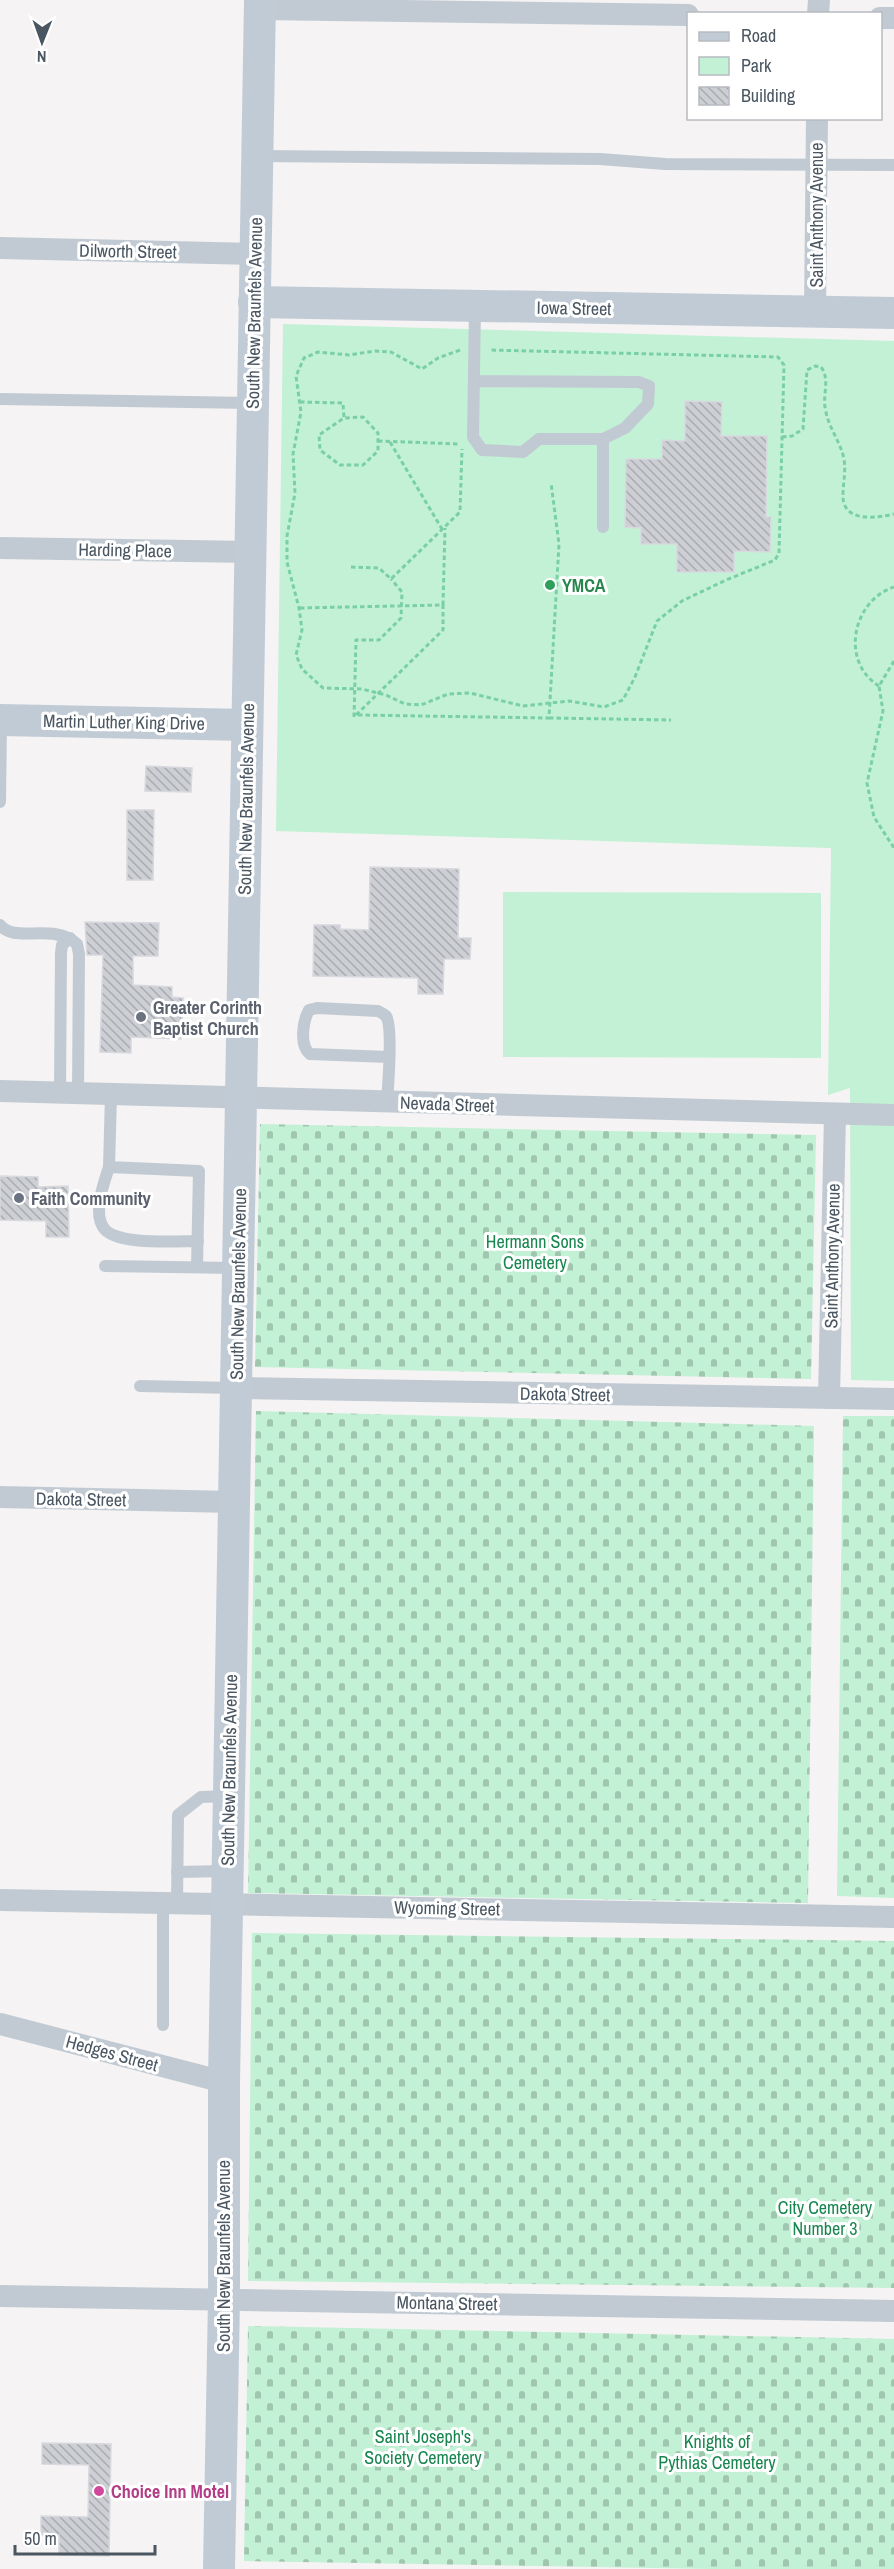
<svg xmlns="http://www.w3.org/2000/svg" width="894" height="2569" font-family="'Archivo Narrow',sans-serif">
<defs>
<pattern id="cemetery-stones" width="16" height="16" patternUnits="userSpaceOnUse" patternTransform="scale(1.5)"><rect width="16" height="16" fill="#c3f1d5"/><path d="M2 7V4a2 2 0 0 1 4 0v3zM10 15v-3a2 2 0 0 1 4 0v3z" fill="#a0c6b0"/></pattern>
<pattern id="building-back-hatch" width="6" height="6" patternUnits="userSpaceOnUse" patternTransform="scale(1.5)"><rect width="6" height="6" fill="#cdcfd5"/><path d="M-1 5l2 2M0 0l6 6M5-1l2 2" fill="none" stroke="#a8abb0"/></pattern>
</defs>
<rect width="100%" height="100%" fill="#f5f3f3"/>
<g fill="url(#cemetery-stones)">
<polygon points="260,1124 816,1135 811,1379 255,1367"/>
<polygon points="256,1411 814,1426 808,1903 248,1893"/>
<polygon points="843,1416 894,1416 894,1898 837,1896"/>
<polygon points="252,1933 894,1941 894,2288 248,2281"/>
<polygon points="248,2326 894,2339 894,2569 711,2569 244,2561"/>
</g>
<g fill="#c3f1d5">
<polygon points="283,324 894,341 894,1381 851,1380 850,1088 828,1095 831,848 276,831"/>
<polygon points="503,892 821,893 821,1058 503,1057"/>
</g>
<g fill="url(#building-back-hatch)" stroke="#d7d9de" stroke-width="1.5">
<polygon points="685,401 722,402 721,436 767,436 766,517 771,517 770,552 734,551 734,572 677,572 677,544 641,544 641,528 625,527 626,459 662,459 662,440 685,441"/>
<polygon points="146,766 192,768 191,792 145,791"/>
<polygon points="127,810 154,810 153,880 127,880"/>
<polygon points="370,867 459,869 458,938 471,938 470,959 444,959 443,994 418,994 418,978 313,976 314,925 340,925 340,929 369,930"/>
<polygon points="85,922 159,923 158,956 133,956 133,985 172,987 172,997 183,998 181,1039 131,1037 131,1053 100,1052 103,955 87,955"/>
<polygon points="0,1176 38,1177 38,1187 68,1186 69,1237 46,1237 46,1221 0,1220"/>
<polygon points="42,2443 111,2444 109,2556 59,2555 59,2535 41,2535 41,2516 88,2517 89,2465 42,2464"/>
</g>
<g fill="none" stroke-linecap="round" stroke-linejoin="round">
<g stroke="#7ad0a6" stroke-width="3" stroke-dasharray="4.5 3" stroke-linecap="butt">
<polyline points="460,350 438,358 422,369 391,352 375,351 349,355 318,352 304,358 296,376 301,412 293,454 295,493 287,536 287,562 299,608 302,630 296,655 302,669 323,688 362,689 386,695 405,704 421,705 448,694 470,693 523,706 569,701 604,707 623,700 635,677 657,621 682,601 726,580 775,560 779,553 784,365 778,357 489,350"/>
<polyline points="300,402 343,403 344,418 319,435 320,450 340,465 363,465 378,451 378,433 363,417 344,418"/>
<path d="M782 437 792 436 803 429 807 370 815 366 821 367C830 379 823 394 825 407 828 428 840 440 844 459 846 472 843 483 843 495 842 523 877 518 894 514"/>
<polyline points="378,441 460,444"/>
<polyline points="390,442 442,529"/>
<polyline points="351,567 379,568 391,579 460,512 462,449"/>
<polyline points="443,605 445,528"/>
<polyline points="300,608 443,605 443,630 354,717 356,640 379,640 401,618 402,592 391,579"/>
<polyline points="894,661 879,686 883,711 867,783 874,817 894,848"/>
<path d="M879 686C840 662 852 601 894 587"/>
<polyline points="358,715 549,718 559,544 551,483"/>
<polyline points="549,718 671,720"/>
</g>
<g stroke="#c1cad2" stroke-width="12">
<polyline points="258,156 600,159 665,164 894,165"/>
<polyline points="474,381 639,382 649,386 648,404 625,428 603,439 539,439 523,452 482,450 473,437 475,307"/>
<polyline points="0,399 251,403"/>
<polyline points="603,527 603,439"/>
<polyline points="0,802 1,722"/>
<path d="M0 925C15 944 52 922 77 944L79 954 78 1093"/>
<polyline points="60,1093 61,953 62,945 70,938"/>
<polyline points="111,1095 109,1167 199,1171 197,1267"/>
<path d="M387 1102C388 1087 393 1026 386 1016 384 1014 380 1012 378 1011L317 1008 309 1010C303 1021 299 1045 310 1054L388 1057"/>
<path d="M109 1167C104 1183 93 1211 103 1227 114 1246 177 1241 198 1241"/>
<polyline points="105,1266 237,1268"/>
<polyline points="140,1386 234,1388"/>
<polyline points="177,1872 226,1871"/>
<polyline points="177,1903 178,1815 201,1797 229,1796"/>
<polyline points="163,2025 163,1903"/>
</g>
<g stroke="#c1cad2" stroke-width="22">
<polyline points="260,9 688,15"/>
<polyline points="818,14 819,0"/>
<polyline points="880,18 894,18"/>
<polyline points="0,248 255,254"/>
<polyline points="815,312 817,118"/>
<polyline points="0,548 250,552"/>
<polyline points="0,1091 894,1115"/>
<polyline points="236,1388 894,1399"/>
<polyline points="829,1398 835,1114"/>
<polyline points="0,1497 234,1502"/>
<polyline points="0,1900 894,1917"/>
<polyline points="0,2024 224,2082"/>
<polyline points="0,2296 894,2311"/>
</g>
<g stroke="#c1cbd6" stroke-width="32">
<polyline points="254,302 894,313"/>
<polyline points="0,720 247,725"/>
<polyline points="219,2569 224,2299 224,2082 260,0"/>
</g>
</g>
<circle fill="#2e9e5b" stroke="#fff" stroke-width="2" cx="550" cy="585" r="6"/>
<g fill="#6b7280" stroke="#fff" stroke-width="2">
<circle cx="141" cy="1017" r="6"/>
<circle cx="19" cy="1198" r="6"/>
</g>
<circle fill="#d1479c" stroke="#fff" stroke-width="2" cx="99" cy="2491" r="6"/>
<g text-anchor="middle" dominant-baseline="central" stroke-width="6" stroke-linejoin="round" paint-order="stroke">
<g font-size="18" fill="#4a5661" stroke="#fff">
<text transform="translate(816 215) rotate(-90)">Saint Anthony Avenue</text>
<text transform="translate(128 251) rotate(1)">Dilworth Street</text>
<text transform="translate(574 308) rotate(1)">Iowa Street</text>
<text transform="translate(254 313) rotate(-89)">South New Braunfels Avenue</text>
<text transform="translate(125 550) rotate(1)">Harding Place</text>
<text transform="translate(124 722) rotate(1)">Martin Luther King Drive</text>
<text transform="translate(246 799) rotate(-89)">South New Braunfels Avenue</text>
<text transform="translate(447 1104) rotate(2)">Nevada Street</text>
<text transform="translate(832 1256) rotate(-89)">Saint Anthony Avenue</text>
<text transform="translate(238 1284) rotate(-89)">South New Braunfels Avenue</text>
<text transform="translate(565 1394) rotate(1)">Dakota Street</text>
<text transform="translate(81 1499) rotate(1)">Dakota Street</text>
<text transform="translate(229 1770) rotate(-89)">South New Braunfels Avenue</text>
<text transform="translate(447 1908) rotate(1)">Wyoming Street</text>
<text transform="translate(112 2053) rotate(15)">Hedges Street</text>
<text transform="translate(223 2256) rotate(-90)">South New Braunfels Avenue</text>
<text transform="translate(447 2303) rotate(1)">Montana Street</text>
</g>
<g font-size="18" font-weight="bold" fill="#27864d" stroke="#fff" text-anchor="start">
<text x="562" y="585">YMCA</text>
</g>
<g font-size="18" font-weight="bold" fill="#5b616d" stroke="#fff" text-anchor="start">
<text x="153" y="1007">Greater Corinth<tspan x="153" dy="21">Baptist Church</tspan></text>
<text x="31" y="1198">Faith Community</text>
</g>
<g font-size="18" fill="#17864f" stroke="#fff">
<text x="535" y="1241">Hermann Sons<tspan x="535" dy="21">Cemetery</tspan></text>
<text x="825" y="2207">City Cemetery<tspan x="825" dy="21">Number 3</tspan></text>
<text x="423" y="2436">Saint Joseph's<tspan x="423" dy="21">Society Cemetery</tspan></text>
<text x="717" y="2441">Knights of<tspan x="717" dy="21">Pythias Cemetery</tspan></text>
</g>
<g font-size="18" font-weight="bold" fill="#b23c85" stroke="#fff" text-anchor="start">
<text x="111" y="2491">Choice Inn Motel</text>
</g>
</g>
<rect x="687" y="12" width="195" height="108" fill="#ffffff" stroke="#b7bbc0" stroke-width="1.5"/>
<rect x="699" y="32" width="30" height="9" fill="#c1cbd6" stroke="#b7bbc0" stroke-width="1.5"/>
<text x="741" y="42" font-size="18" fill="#4a5661">Road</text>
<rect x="699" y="57" width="30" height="18" fill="#c3f1d5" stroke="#b7bbc0" stroke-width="1.5"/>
<text x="741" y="72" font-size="18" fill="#4a5661">Park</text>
<rect x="699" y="87" width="30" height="18" fill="url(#building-back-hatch)" stroke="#b7bbc0" stroke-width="1.5"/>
<text x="741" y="102" font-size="18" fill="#4a5661">Building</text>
<g transform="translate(42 42) rotate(181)" stroke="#ffffff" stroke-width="4.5" paint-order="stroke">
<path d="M0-4.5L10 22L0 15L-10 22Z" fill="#4a5661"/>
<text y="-9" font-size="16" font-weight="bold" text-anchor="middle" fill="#4a5661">N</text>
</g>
<path d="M15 2545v9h140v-9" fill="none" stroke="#4a5661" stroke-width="3"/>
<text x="24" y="2545" font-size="18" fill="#4a5661" stroke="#ffffff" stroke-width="4.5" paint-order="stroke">50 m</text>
</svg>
